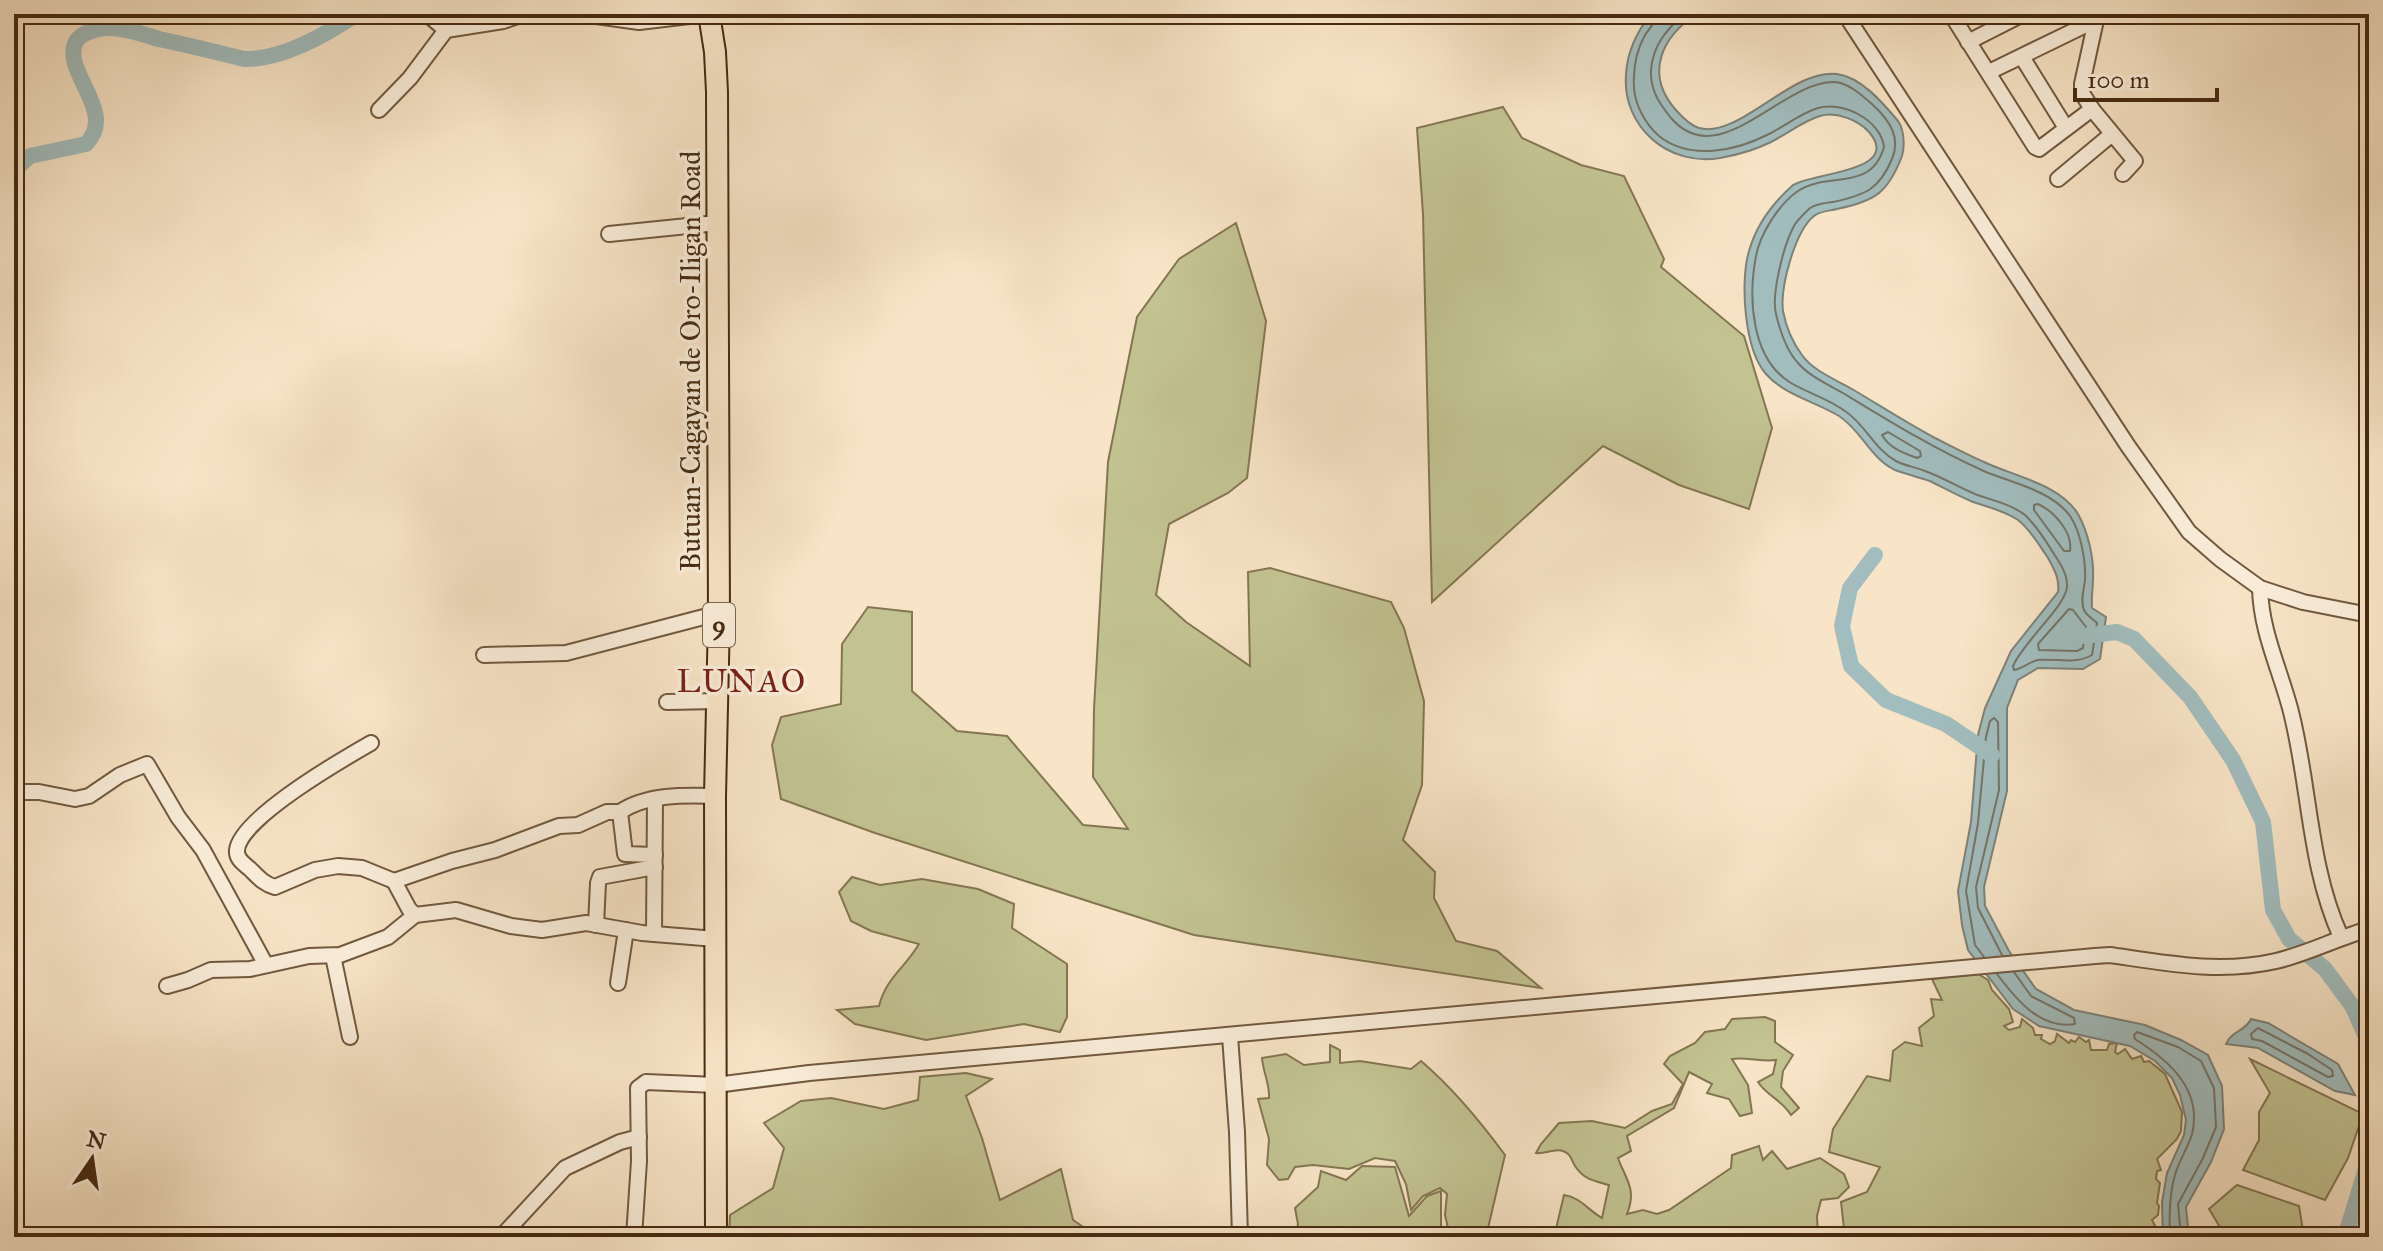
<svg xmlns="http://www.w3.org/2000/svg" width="2383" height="1251" font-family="'IM FELL Great Primer',serif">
<rect width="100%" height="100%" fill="#f8e5c7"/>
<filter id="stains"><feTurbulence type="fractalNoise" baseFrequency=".0025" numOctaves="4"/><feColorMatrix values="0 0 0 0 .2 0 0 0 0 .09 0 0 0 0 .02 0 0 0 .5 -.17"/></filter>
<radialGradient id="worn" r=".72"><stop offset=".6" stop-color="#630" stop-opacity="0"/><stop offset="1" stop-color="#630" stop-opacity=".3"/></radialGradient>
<g fill="#c3c392" stroke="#847652" stroke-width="2">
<polygon points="1503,107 1522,138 1581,165 1624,176 1664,259 1661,267 1744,336 1772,428 1749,509 1679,485 1603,446 1432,602 1423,214 1417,128"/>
<polygon points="1236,223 1266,321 1247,478 1228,493 1169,524 1156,595 1186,622 1250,666 1248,572 1270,568 1391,602 1404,628 1424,701 1422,785 1403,840 1435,872 1434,898 1456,941 1497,951 1541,988 1194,935 875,833 781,799 772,745 781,717 841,704 842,644 868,607 912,612 912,691 957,731 1007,736 1083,825 1128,829 1093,777 1094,709 1108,462 1137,317 1179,259"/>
<path d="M852 877 880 885 922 879 978 889 1014 904 1012 928 1067 964V1017L1060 1032 1024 1024 926 1040 855 1024 837 1010 879 1006C886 978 905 968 919 944L871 931 851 921 839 892Z"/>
<polygon points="1978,974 1988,980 1992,990 2009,1009 2013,1022 2004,1026 2009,1030 2020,1027 2022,1019 2033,1028 2035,1035 2042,1035 2041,1039 2050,1044 2055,1041 2057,1034 2069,1043 2071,1040 2075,1042 2079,1037 2086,1042 2089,1040 2091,1050 2107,1050 2109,1044 2117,1043 2115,1052 2118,1054 2125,1049 2132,1059 2141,1056 2144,1062 2149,1061 2165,1074 2182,1112 2181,1131 2177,1139 2157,1159 2161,1170 2157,1171 2156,1179 2160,1183 2157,1203 2159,1206 2158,1215 2152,1220 2161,1237 1845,1237 1841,1202 1867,1192 1880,1167 1829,1152 1833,1129 1867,1076 1890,1081 1893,1051 1905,1042 1922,1046 1919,1028 1934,1016 1931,999 1942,1000 1932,979"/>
<path d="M1765 1017 1775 1021V1042L1793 1055 1783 1071 1781 1087 1799 1108 1791 1115C1782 1100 1767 1096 1758 1082L1773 1074 1776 1060C1761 1062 1747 1057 1732 1059L1748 1085 1752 1113 1740 1116 1729 1099 1707 1093 1712 1084 1689 1072 1674 1108 1627 1136 1631 1151 1618 1158C1626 1180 1637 1189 1627 1214L1643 1210 1657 1214 1669 1210 1731 1168 1732 1155 1759 1146 1763 1160 1772 1151 1787 1169 1820 1158 1844 1174 1849 1187 1838 1198 1821 1200 1817 1216 1818 1236 1554 1237 1564 1195C1580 1197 1588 1210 1602 1218L1609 1185C1595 1181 1584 1180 1575 1166 1572 1162 1572 1157 1568 1154 1558 1145 1546 1155 1536 1153L1541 1144 1559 1123 1592 1121 1625 1128 1652 1111 1672 1104 1683 1084 1664 1064 1670 1056 1695 1043 1705 1032 1725 1029 1732 1019Z"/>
<path d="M1330 1045 1340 1050V1063L1360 1061 1411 1069 1421 1061C1454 1089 1480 1121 1505 1155L1486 1237H1450L1445 1215 1447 1194 1440 1188 1423 1196 1411 1210 1406 1184 1395 1161 1375 1158 1349 1169 1313 1165 1295 1167 1288 1179 1279 1180 1267 1165 1269 1139 1258 1099 1269 1098C1270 1084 1263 1072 1262 1058L1286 1054 1304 1065 1330 1062Z"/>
<polygon points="2250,1059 2363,1114 2348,1158 2325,1200 2243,1170 2259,1140 2259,1112 2270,1093"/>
<polygon points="966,1073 992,1079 966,1096 982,1138 1000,1200 1061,1169 1073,1220 1098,1237 729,1237 730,1215 773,1188 784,1148 764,1123 801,1101 831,1098 884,1109 918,1100 920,1077"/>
<polygon points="1362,1166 1395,1167 1409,1216 1427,1196 1441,1191 1441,1230 1443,1237 1295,1237 1298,1224 1295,1208 1318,1187 1321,1171 1346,1180"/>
<polygon points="2237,1185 2299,1206 2304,1237 2226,1237 2209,1209"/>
</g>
<g fill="#a1bdbe" stroke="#7d8279" stroke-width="2">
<path d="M1650 14H1697C1661 37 1645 74 1675 109 1681 116 1689 125 1699 128 1739 139 1792 68 1837 74 1861 77 1883 103 1898 121 1904 129 1905 146 1902 156 1888 193 1875 201 1837 209 1829 211 1820 211 1814 216 1795 231 1780 287 1783 311 1786 327 1793 343 1802 355 1812 370 1836 380 1852 389 1879 405 1907 423 1935 438 1951 446 1968 455 1984 462 2013 476 2060 484 2078 514 2088 532 2094 558 2093 578 2093 589 2091 597 2092 608L2106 617 2100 659 2083 669 2038 668 2018 680 2007 708V791L1984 887 1985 906 2009 951 2036 989 2074 1010 2145 1025 2181 1040 2208 1055 2222 1086 2224 1129 2211 1162 2186 1207 2189 1237H2163L2162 1202 2167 1173 2184 1135 2186 1120 2180 1095 2172 1078 2155 1061 2130 1046 2039 1026 2013 1009 1968 950 1962 925 1958 891 1971 822 1978 735 1985 708 2011 651 2058 592C2060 579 2054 569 2048 558 2040 546 2030 529 2018 520 2005 511 1988 507 1973 502 1959 496 1944 488 1930 481 1918 477 1906 474 1895 470 1870 458 1862 431 1839 416 1816 402 1784 395 1766 374 1744 349 1740 281 1749 251 1756 226 1773 203 1792 186 1806 173 1904 173 1869 132 1858 120 1836 111 1820 116 1803 121 1787 134 1771 142 1755 150 1737 155 1720 158 1669 167 1622 127 1626 75 1627 51 1637 33 1650 14Z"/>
<path d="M2251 1019 2268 1023 2338 1064 2355 1095 2335 1091 2258 1048 2226 1044C2231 1031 2246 1031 2251 1019Z"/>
</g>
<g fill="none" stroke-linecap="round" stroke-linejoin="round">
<g stroke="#747468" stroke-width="2">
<path d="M1656 14C1655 23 1650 28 1645 35 1636 51 1633 71 1634 88 1635 105 1646 125 1659 136 1690 161 1736 151 1769 134 1785 126 1801 113 1818 108 1843 101 1881 120 1884 147 1871 193 1827 171 1798 191 1779 204 1760 234 1756 256 1748 298 1751 359 1791 383 1808 393 1829 399 1845 411 1866 425 1874 449 1896 461 1905 466 1916 467 1925 471 1942 477 1958 487 1975 494 1991 500 2011 504 2025 515 2036 525 2046 541 2054 554 2060 563 2068 575 2067 587 2065 607 2024 641 2013 666L2014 670C2022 669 2029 662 2038 660 2057 658 2074 665 2092 655L2097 623C2093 619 2087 616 2084 610 2080 600 2084 590 2085 580 2086 562 2081 532 2070 516 2052 491 2013 483 1986 472 1936 450 1889 421 1843 393 1829 385 1809 376 1798 363 1786 350 1780 331 1776 314 1771 294 1784 244 1794 226 1797 220 1805 213 1810 208 1816 204 1825 203 1833 202 1865 195 1879 190 1892 159 1901 138 1890 121 1874 106 1864 97 1848 82 1834 82 1782 81 1719 174 1671 118 1659 103 1650 90 1651 70 1653 45 1666 31 1683 14"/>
<path d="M1888 432 1920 451 1921 456 1917 458C1904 453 1889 448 1882 435Z"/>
<path d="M2038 504C2055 512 2073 533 2070 551H2064L2034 510V505Z"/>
<polygon points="2069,609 2073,610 2086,627 2083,648 2077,651 2039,650 2038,644"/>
<polyline points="1984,957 1975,945 1966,891 1978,823 1986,737 1990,721 1994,718 1998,722 1999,790 1976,887 1978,908 2002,955"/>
<path d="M1997 974C2015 998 2040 1030 2075 1024L2074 1018 2031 996 2014 972"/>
<polygon points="2258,1028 2308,1054 2332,1070 2333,1076 2328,1077 2262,1041 2252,1039 2251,1034"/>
<path d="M2170 1237C2169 1216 2169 1195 2175 1175 2179 1160 2188 1148 2192 1134 2203 1089 2168 1060 2135 1039L2134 1035 2137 1032 2178 1047 2201 1061 2214 1088 2216 1127 2203 1158 2178 1204 2181 1237"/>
</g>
<g stroke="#a1bdbe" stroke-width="16">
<path d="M14 170 30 156 86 144C119 111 58 69 77 40 82 33 96 29 104 28 122 27 142 34 159 39 187 45 216 52 244 59 282 60 325 35 357 14"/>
<polyline points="1875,555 1850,588 1842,626 1851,666 1886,700 1946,724 1992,755"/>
<polyline points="2084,636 2117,632 2134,639 2190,697 2233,760 2263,822 2273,910 2289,939 2325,969 2353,1007 2369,1044"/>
<polyline points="2345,1237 2369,1159"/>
</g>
<g stroke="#72593e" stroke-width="18">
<g id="minor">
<polyline points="427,14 446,30"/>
<polyline points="582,14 639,22 706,14"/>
<polyline points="1845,14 2128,446 2189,532 2220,559 2260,588 2303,602 2369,615"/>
<polyline points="1951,14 2035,147 2039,149 2092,109 2082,93 2082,84 2096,20 2095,14"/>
<polyline points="1968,42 2023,14"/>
<polyline points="2022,57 2066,128"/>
<polyline points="1989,72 2096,20"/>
<polyline points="2092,109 2135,161 2123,174"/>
<polyline points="379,110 410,78 446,30 503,21 524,14"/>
<polyline points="2058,179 2112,134"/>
<polyline points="609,234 717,223"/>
<path d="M2260 588C2261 631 2279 667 2290 708 2310 783 2308 865 2341 937"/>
<polyline points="484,655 566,653 719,613"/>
<polyline points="667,702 719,701"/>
<path d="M371 743C343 759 240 818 237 850 236 859 244 864 250 869 258 877 264 884 275 887L315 870 338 866 362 868 394 881 409 909 415 915 456 910 511 926 542 930 586 923 642 933 716 939"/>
<polyline points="14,792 39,792 75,799 89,796 120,775 147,764 178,817 203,850 266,965"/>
<path d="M655 855 625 854 620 812C646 794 685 795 715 796"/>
<polyline points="394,881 452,861 495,850 559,826 578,825 607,812 620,812"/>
<polyline points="596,925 598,883 600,877 655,867"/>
<polyline points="654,934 655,800"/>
<polyline points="333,956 350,1037"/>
<polyline points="618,983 626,930"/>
<polyline points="167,986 188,980 211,970 250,969 309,956 340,955 388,937 415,915"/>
<polyline points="1230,1036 1237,1132 1240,1237"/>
<polyline points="501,1237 565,1168 620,1142 639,1137"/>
<path d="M634 1237 639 1161 638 1088 646 1082 716 1085 809 1073 2095 956 2110 955C2165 963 2220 974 2276 961 2307 954 2337 938 2369 929"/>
<polyline points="2368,1237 2369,1233"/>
</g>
</g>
<g stroke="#462a11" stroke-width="24">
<polyline id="highway" points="709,14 715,52 717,92 719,617 715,796 716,1237"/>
</g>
<use href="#minor" stroke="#faeedb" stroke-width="14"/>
<use href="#highway" stroke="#f8e5c7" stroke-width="20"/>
</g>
<g text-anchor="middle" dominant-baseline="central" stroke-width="7" stroke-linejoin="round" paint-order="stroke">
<rect fill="#faeedb" stroke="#7c654e" stroke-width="2" x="703" y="603" width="32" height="44" rx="6"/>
<g font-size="26" font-weight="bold" fill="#462a11">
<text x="719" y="625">9</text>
</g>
<g font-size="28" fill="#462a11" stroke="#faeedb">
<text transform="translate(690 361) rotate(-90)">Butuan-Cagayan de Oro-Iligan Road</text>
</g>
<g font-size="32" letter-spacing="2" fill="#7a1f14" stroke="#faeedb">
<text x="742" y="681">LUNAO</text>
</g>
</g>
<rect width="2383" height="1251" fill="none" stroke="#f8e5c7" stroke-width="48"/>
<rect x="16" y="16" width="2351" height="1219" fill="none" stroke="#462a11" stroke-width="4"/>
<rect x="24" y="24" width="2335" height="1203" fill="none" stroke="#462a11" stroke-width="2"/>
<g transform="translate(92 1159) rotate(13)" stroke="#faeedb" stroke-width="6" paint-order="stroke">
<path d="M0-6L14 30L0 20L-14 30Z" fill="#462a11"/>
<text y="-12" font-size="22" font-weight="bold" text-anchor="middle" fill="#462a11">N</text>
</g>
<path d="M2075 88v12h142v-12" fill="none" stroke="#462a11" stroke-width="4"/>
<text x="2087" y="88" font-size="24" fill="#462a11" stroke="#faeedb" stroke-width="6" paint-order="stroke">100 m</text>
<rect width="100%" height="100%" filter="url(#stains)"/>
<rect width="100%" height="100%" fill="url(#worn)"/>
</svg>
